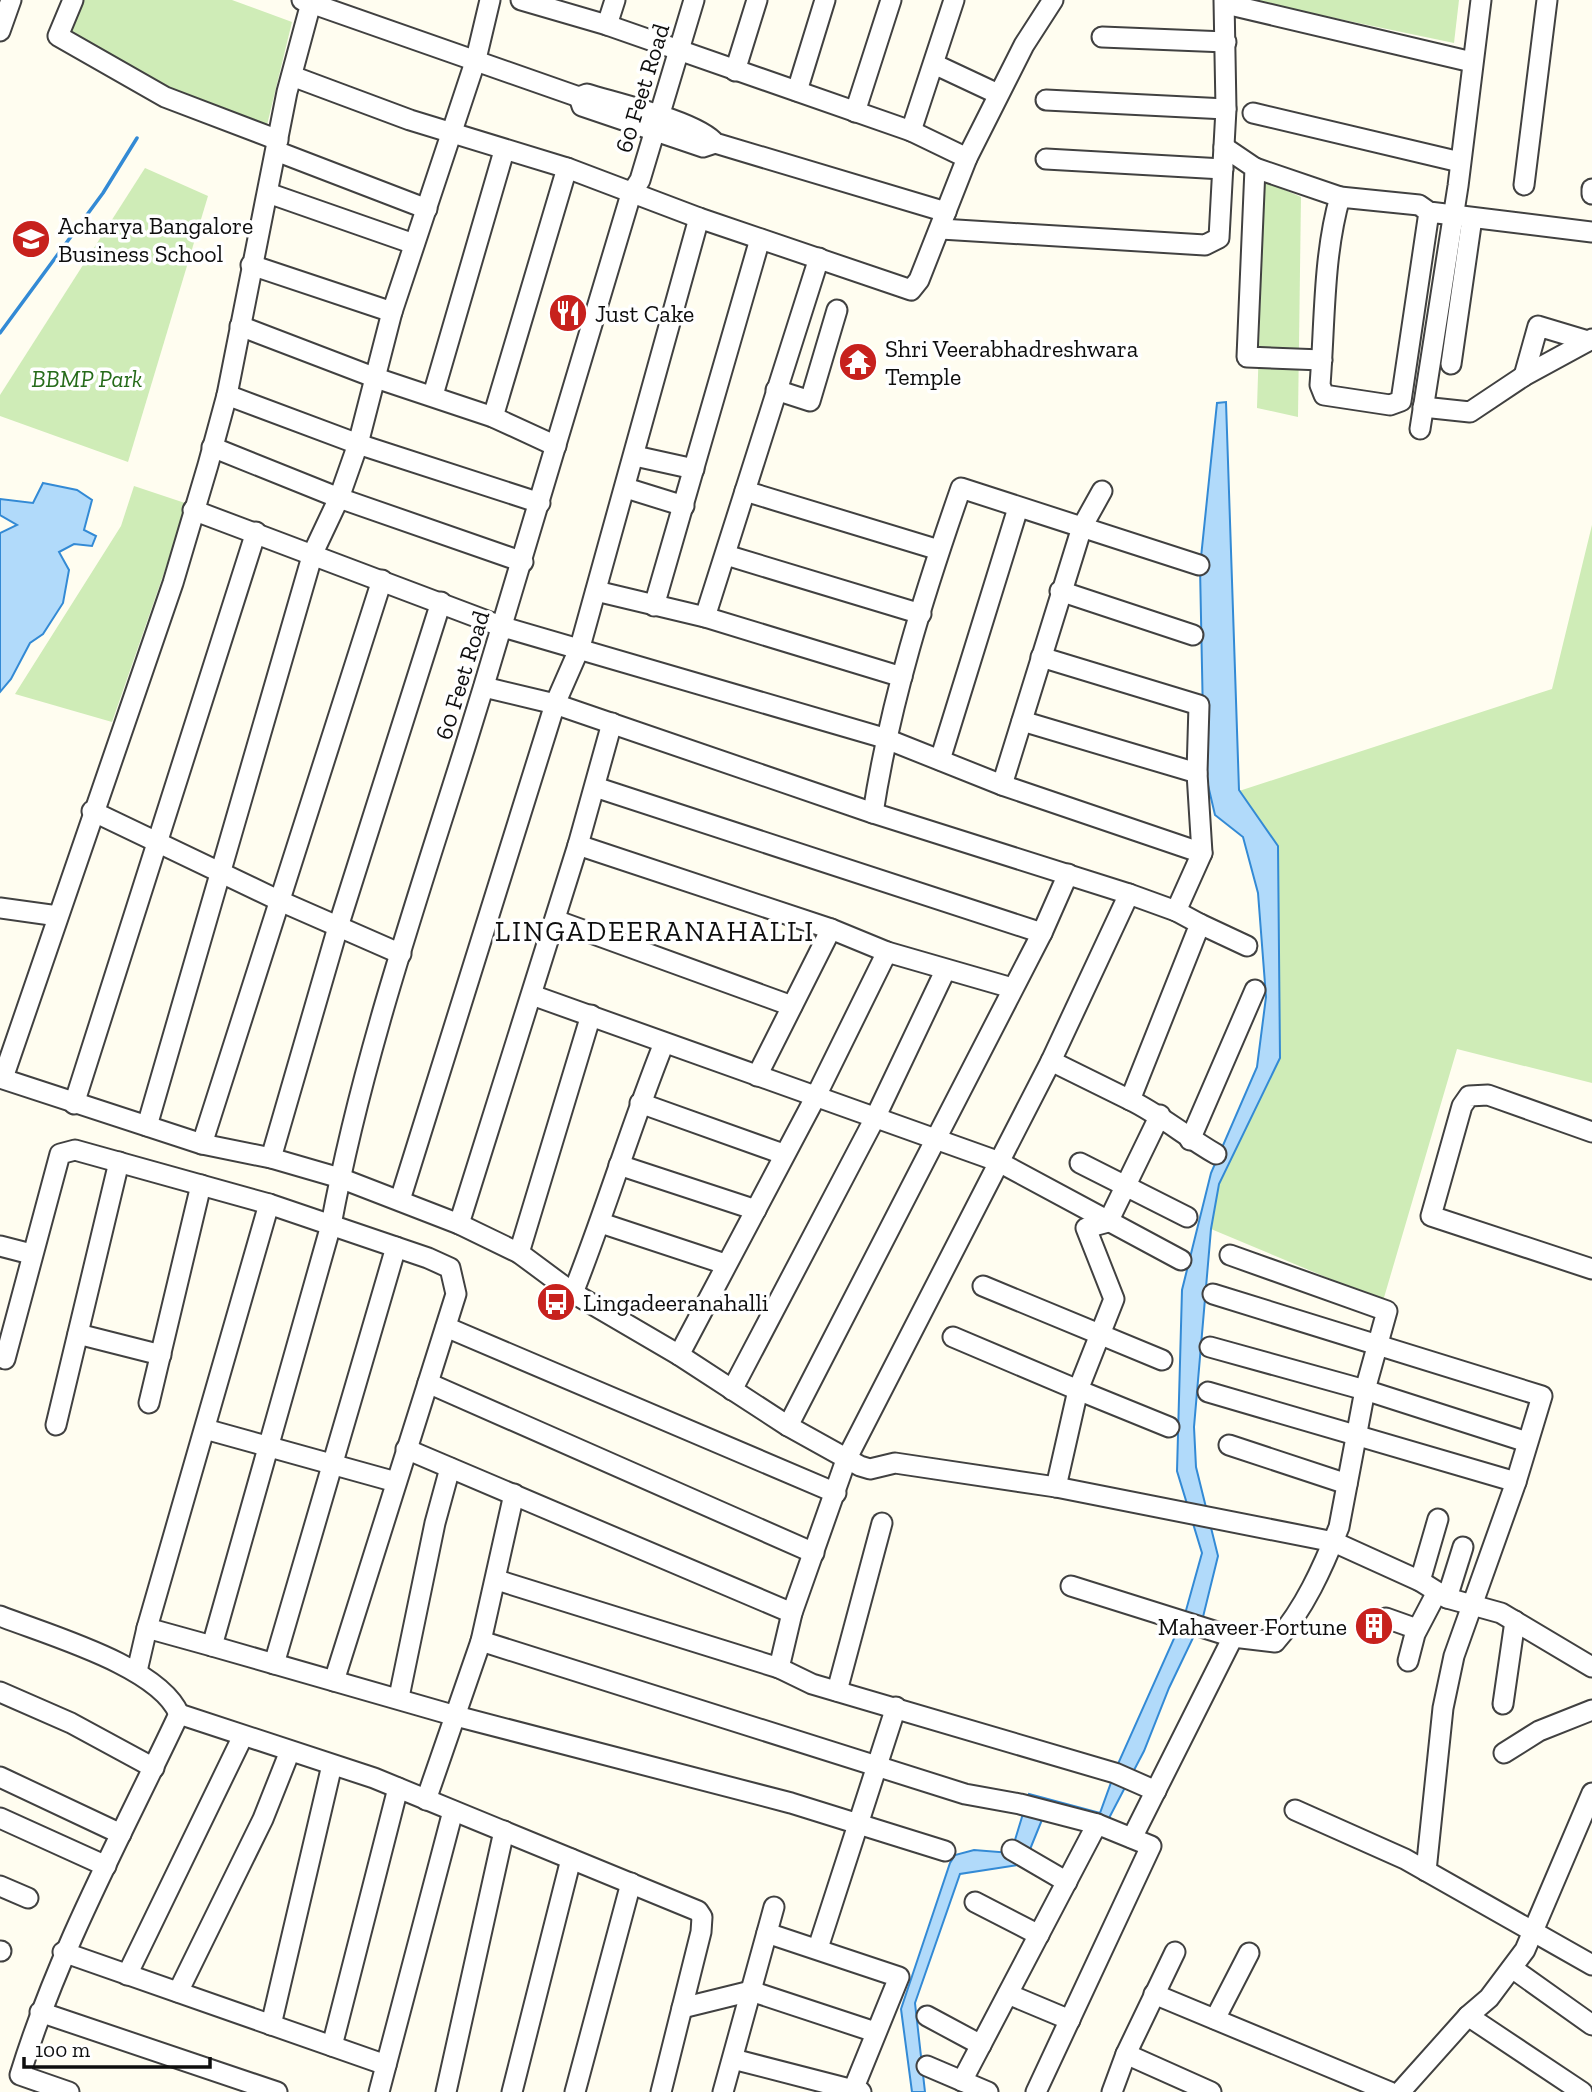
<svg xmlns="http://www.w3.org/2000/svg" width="1592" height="2092" font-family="'Zilla Slab',serif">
<rect width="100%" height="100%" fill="#fffdf0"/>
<g fill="#cfecb7">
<polygon points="84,0 232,0 292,22 267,125 166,86 70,34"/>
<polygon points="1249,0 1459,0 1454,43"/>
<polygon points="145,168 208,196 128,462 0,416 0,395"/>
<polygon points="1264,181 1301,197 1298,417 1257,408"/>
<polygon points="134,486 188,504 112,722 15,694 121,526"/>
<polygon points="1592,525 1592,1083 1457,1049 1383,1301 1211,1229 1219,1184 1280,1058 1278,846 1239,791 1552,689"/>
</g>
<g fill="#b1dafa" stroke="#338ad5" stroke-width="2">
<polygon points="1226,402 1239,790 1278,846 1280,1058 1219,1184 1211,1229 1194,1427 1196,1467 1218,1556 1203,1617 1169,1688 1144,1751 1108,1820 1048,1805 1024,1864 960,1874 915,2003 925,2092 912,2092 901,2009 950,1863 955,1855 974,1850 1011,1853 1029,1794 1100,1813 1117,1766 1185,1614 1202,1553 1177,1471 1182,1290 1211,1173 1257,1067 1266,997 1258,893 1243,837 1215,815 1204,768 1200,567 1217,403"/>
<polygon points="43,483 77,490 92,500 84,530 96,536 92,546 74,544 59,552 69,570 63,603 43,634 30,643 11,679 0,692 0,533 17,525 0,515 0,499 33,503"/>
</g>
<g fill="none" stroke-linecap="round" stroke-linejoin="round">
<polyline stroke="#338ad5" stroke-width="3.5" points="0,333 103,193 137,138"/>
<g stroke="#414141" stroke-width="23">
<g id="minor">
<polyline points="73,0 58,36 165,97 278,140"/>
<polyline points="302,0 579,97"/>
<polyline points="521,0 607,25 911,131 967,158"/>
<path d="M694 0 640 180 631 194C576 378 522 563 465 747 416 903 361 1063 331 1225L212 1646 456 1716 791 1803 945 1851"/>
<polyline points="1226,4 1472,62"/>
<polyline points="607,25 615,0"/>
<polyline points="0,31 11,0"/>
<polyline points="1102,37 1226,42"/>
<polyline points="934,64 998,94"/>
<polyline points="735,71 757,0"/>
<polyline points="292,76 410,120 567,168 699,218 911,290 919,280 967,158 1024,45 1053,0"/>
<polyline points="797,91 825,0"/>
<polyline points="1046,100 1226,109"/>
<polyline points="855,112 891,0"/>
<polyline points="1253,113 1460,162"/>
<polyline points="911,131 954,0"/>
<path d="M715 143 703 147 582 106 579 97 587 94C616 103 699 122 715 143L946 212"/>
<polyline points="1224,147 1255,168 1247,357 1322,360"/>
<polyline points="276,151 427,209"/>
<polyline points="1046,159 1223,169"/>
<polyline points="1255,168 1340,197"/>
<polyline points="1524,185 1547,0"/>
<polyline points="1592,189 1592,194"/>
<polyline points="268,193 414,244"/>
<path d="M1429 212 1419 205 1340 197C1323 256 1325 323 1320 385L1324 395 1390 405 1401 401 1429 212 1592 232"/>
<polyline points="941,229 1205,245 1219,238 1226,109 1224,0"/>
<polyline points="251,265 392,312"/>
<polyline points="240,326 376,378 493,417 556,446"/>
<polyline points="1451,364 1472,218"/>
<polyline points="1524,376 1538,326 1588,341"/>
<polyline points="776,390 810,401 837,310"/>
<polyline points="227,395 358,444 540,503"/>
<polyline points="433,395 504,151"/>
<polyline points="1423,407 1470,412 1524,376 1592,339"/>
<polyline points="493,417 567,168"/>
<polyline points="1420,429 1458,186 1481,0"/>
<polyline points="212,447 339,498 523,562"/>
<polyline points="635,456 694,469"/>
<polyline points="626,488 684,506"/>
<polyline points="745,491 939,550"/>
<polyline points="193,510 503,627 884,738 1002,785 1202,853"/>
<polyline points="726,555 921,614"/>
<polyline points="596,591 705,617 902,677"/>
<polyline points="1060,591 1193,635"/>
<polyline points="654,606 760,239"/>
<polyline points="705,617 819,258"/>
<polyline points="1041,657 1199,705 1197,773 1202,853 1176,911"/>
<polyline points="484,687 555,704 873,813"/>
<polyline points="1022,721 1197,773"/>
<polyline points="940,760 1018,508"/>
<polyline points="1002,785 1082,527 1102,491"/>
<polyline points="595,787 1042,933"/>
<polyline points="92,811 280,901 401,954"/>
<polyline points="578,845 831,929 887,952 1012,988"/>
<polyline points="0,908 58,916"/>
<polyline points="555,920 792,1006"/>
<polyline points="1200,924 1247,946"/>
<polyline points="532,995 997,1161 1181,1260"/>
<path d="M1051 1061 1130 1100 1200 924 1176 911 1129 894 873 813C890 702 924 594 961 488L1199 565"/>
<polyline points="757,1076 831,929"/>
<polyline points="0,1078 202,1144 271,1158 340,1178 459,1224 519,1253 573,1293 679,1355 788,1426 860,1466 870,1469 895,1463 1056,1487 1334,1542 1420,1581 1447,1598 1501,1613 1592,1667"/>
<polyline points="3,1078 173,583 208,465 227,395 287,92 311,3"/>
<path d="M1130 1100C1161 1115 1186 1137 1216 1154"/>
<polyline points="640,1103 783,1154"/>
<polyline points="74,1104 256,532"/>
<polyline points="1160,1115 1108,1222 1086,1228 1114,1299 1078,1390 1169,1427"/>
<polyline points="147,1126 313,553 339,498 358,444 392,312 476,59 490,0"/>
<polyline points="1592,1132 1488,1095 1469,1096 1462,1106 1431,1216 1592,1269"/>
<polyline points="1190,1140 1255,990"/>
<polyline points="202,1144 382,580"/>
<polyline points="271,1158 338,927 441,602"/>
<polyline points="1080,1163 1187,1217"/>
<polyline points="619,1165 756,1210"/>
<polyline points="400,1200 555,704 580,647 699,218"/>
<polyline points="601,1223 725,1264"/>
<polyline points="459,1224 578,845 612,723"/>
<polyline points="0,1246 31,1254"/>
<polyline points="519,1253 591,1015"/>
<polyline points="983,1286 1162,1360"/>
<path d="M573 1293C606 1210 631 1125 664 1043"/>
<polyline points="1213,1294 1542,1396 1516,1482 1454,1656 1443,1708 1426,1871"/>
<polyline points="446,1327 836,1493"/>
<polyline points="78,1334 161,1355"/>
<polyline points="953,1337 1078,1390 1056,1487"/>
<polyline points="1210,1347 1365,1390 1527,1442"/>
<polyline points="679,1355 815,1098 887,952"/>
<polyline points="5,1359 60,1154 75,1150 269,1204 428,1258 450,1268 456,1294 334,1681"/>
<polyline points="428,1383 814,1553"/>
<polyline points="732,1390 876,1116 945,971"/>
<polyline points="1208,1392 1516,1482"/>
<polyline points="149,1403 201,1185"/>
<polyline points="56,1425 119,1162"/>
<polyline points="788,1426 1042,933 1068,874"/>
<polyline points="205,1429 396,1482"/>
<polyline points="1229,1445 1347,1484"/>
<polyline points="406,1449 792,1613"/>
<polyline points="497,1580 779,1668 812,1684 1115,1773 1156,1791"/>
<polyline points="1420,1581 1438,1519"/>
<path d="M1071 1586 1233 1637 1275 1642C1304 1610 1323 1567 1339 1527L1365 1390 1387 1311 1230 1255"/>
<polyline points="1447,1598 1463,1547"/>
<path d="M0 1616C48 1635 159 1666 179 1714"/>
<polyline points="1386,1618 1417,1629"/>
<polyline points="481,1641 965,1794 1020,1804 1097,1824"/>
<polyline points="212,1646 147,1628 269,1204"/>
<polyline points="1408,1661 1415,1634 1437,1592"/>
<polyline points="274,1664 396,1247"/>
<polyline points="779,1668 792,1613 846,1460 1051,1061 1129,894"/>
<polyline points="137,1671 147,1628"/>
<polyline points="837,1691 882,1523"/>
<polyline points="0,1692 71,1723 154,1768"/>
<polyline points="399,1697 435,1523 450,1468"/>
<polyline points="1503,1704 1515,1621"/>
<polyline points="1504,1753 1539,1731 1592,1710"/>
<polyline points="0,1777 121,1834"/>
<polyline points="426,1800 481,1641 514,1494"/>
<polyline points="1295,1810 1405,1859 1592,1965"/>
<polyline points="0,1818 106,1866"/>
<polyline points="1132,1838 1233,1637"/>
<polyline points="1012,1850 1067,1882"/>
<polyline points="0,1886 28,1898"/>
<polyline points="975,1902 1039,1935"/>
<polyline points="767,1933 899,1977 853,2090"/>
<polyline points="818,1948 896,1707"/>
<polyline points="0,1951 1,1951"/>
<polyline points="63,1952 386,2065"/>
<polyline points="1512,1968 1592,2025"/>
<polyline points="127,1975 243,1736"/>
<polyline points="178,1992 263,1819 290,1751"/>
<polyline points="1008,1994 1070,2020"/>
<polyline points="1154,1994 1390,2092"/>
<polyline points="682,2008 751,1991 875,2032"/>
<polyline points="40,2012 277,2092"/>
<polyline points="927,2016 981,2045"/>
<polyline points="1468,2016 1582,2092"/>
<polyline points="1215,2019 1249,1953"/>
<polyline points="271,2025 332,1765"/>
<polyline points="332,2046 398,1788"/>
<polyline points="1126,2054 1211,2092"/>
<polyline points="733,2059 861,2092"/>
<polyline points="927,2066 988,2092"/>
<polyline points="962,2081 1097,1824 1151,1846 1036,2092"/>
<path d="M69 2092 20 2075C59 1948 123 1833 179 1714L374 1778 698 1911 702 1917 701 1932 661 2092"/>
<polyline points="379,2092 453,1811"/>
<polyline points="446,2092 504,1831"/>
<polyline points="512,2092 571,1859"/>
<polyline points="575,2092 631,1883"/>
<polyline points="723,2092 774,1907"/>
<polyline points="1112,2092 1126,2054 1175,1952"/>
<polyline points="1400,2092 1468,2016 1489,1998 1525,1950 1592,1793"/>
</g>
</g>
<use href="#minor" stroke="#fff" stroke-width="19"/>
</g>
<defs>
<g id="university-disc" transform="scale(2.0125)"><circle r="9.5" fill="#c7211d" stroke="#fff"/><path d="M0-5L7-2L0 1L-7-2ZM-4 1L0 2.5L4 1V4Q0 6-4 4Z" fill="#fff"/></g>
<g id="restaurant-disc" transform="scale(2.0125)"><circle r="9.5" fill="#c7211d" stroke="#fff"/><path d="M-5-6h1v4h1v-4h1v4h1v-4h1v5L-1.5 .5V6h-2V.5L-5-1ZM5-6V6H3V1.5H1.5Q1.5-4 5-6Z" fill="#fff"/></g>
<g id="temple-disc" transform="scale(2.0125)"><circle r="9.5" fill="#c7211d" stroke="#fff"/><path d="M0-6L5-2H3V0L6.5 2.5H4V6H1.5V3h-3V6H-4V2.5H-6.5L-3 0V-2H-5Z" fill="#fff"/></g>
<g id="bus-disc" transform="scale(2.0125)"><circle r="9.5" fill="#c7211d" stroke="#fff"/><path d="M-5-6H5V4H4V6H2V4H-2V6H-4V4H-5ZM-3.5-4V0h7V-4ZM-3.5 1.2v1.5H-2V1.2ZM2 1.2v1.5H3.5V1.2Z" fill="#fff"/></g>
<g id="building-disc" transform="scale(2.0125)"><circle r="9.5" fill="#c7211d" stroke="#fff"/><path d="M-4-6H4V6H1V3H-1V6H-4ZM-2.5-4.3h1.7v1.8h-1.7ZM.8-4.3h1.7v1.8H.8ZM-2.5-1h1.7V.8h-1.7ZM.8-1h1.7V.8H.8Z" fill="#fff"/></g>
</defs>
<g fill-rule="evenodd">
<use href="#university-disc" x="31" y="239"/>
<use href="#restaurant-disc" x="568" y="313"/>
<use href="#temple-disc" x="858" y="362"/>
<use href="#bus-disc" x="556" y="1302"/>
<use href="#building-disc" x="1374" y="1626"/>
</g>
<g text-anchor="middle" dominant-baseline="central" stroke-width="7" stroke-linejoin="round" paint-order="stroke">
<g font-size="24" fill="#0e0e0e" stroke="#fff">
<text transform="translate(642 88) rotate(-73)">60 Feet Road</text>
<text transform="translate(462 675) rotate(-73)">60 Feet Road</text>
</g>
<g font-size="24" fill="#0e0e0e" stroke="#fff" text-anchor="start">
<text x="58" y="225">Acharya Bangalore<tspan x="58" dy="28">Business School</tspan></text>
<text x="595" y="313">Just Cake</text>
<text x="885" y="348">Shri Veerabhadreshwara<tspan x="885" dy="28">Temple</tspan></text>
<text x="583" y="1302">Lingadeeranahalli</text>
<text x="1347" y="1626" text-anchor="end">Mahaveer Fortune</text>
</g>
<g font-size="24" font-style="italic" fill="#266b1a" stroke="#fff">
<text x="87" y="378">BBMP Park</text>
</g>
<g font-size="28" letter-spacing="2" fill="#0e0e0e" stroke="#fff">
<text x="655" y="931">LINGADEERANAHALLI</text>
</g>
</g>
<path d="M24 2057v10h186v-10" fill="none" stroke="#0e0e0e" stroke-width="3.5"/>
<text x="35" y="2057" font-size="21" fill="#0e0e0e" stroke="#ffffff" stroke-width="5" paint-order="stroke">100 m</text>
</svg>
